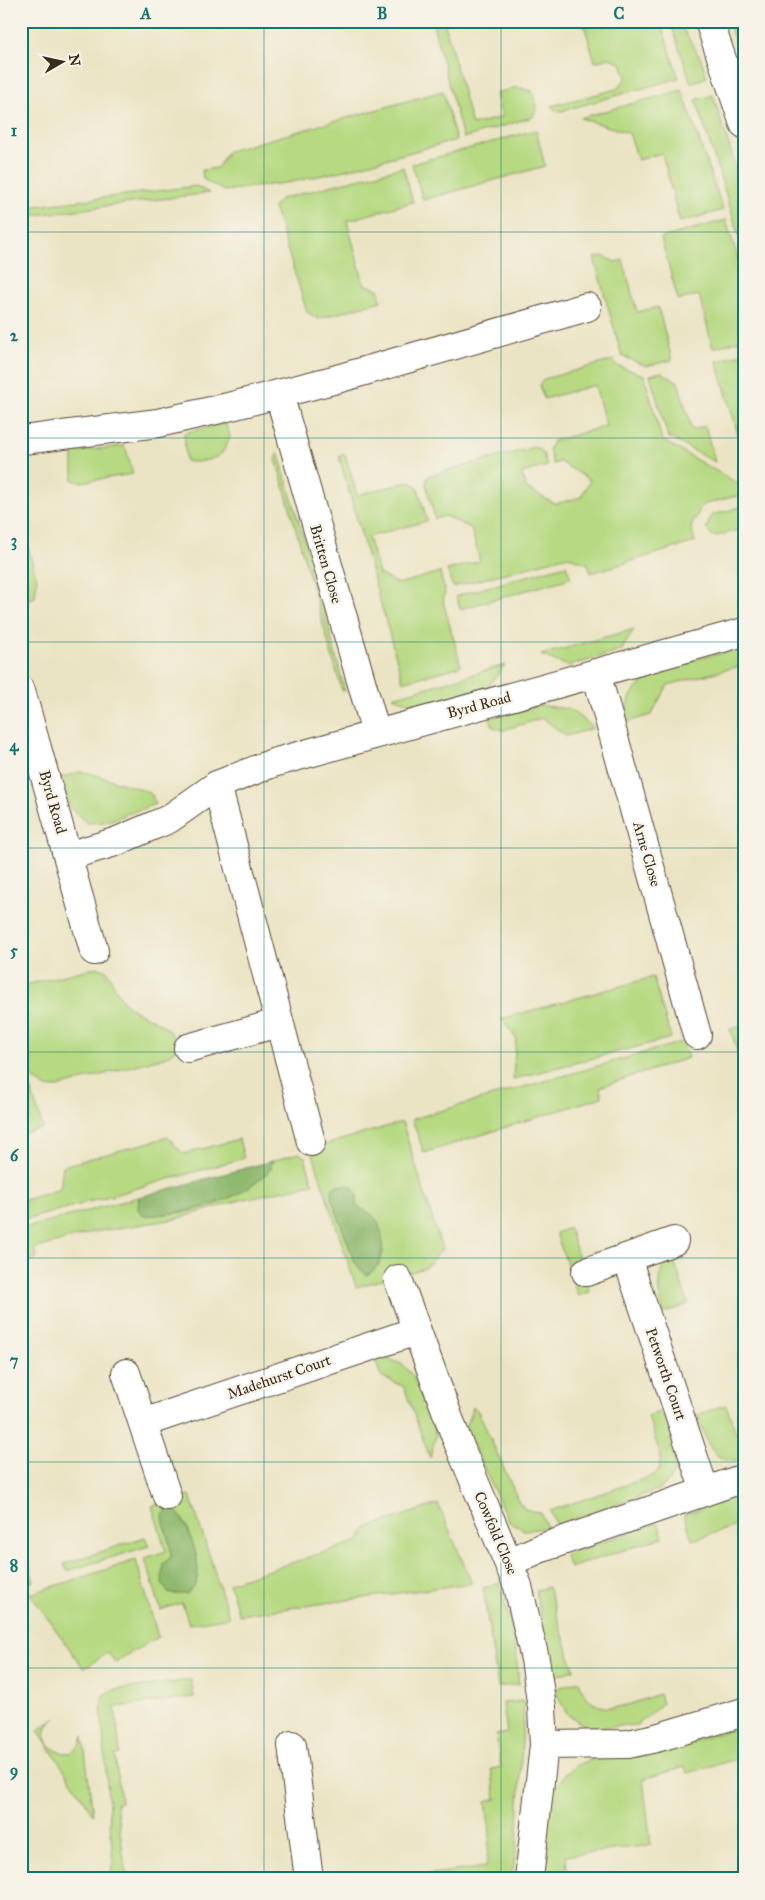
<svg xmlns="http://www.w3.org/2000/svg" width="765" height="1900" font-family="'IM FELL Great Primer',serif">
<rect width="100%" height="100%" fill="#f7f3e8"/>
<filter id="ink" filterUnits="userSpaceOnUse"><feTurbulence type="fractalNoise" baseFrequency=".02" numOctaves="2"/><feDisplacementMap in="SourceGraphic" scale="10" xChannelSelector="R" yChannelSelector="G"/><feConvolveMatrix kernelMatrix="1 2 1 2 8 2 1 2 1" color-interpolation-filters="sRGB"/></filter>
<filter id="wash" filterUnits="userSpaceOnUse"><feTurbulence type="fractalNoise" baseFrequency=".0096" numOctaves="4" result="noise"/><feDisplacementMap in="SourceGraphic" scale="20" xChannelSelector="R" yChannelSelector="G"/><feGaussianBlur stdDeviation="1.12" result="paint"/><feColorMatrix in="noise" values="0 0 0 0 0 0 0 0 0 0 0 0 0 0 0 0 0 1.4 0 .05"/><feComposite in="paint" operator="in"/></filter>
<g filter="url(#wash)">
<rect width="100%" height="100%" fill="#ebe4c4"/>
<g fill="#b6d981" stroke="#788250" fill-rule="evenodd">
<polygon points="432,21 444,21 472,125 502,117 496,93 517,87 532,91 537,107 533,117 463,138"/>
<polygon points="583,21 660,21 679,78 558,112 551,106 617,89 626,78 621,63 609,58 595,62"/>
<polygon points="670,21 678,21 700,57 707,77 691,83"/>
<polygon points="728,21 744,21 744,69"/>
<polygon points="682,90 723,210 680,222 662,153 638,160 629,133 580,118"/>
<polygon points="443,91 456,140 341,171 292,182 224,191 203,179 202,170 217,168 228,151"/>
<polygon points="713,95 744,193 744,252 696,100"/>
<polygon points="536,130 545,166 423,200 412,164"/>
<polygon points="403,167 413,202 347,221 364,284 378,289 381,301 318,319 307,312 274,207 280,199"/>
<polygon points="196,186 209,193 21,217 21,208"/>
<polygon points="726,220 744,278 744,339 713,348 699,295 678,300 661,238"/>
<polygon points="603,256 615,262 623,260 637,312 658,307 672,360 646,366 622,356 594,258"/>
<polygon points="744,353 744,441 739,438 717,361"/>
<polygon points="614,360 615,365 644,375 662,440 744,487 744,494 702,505 691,527 695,542 591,573 588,564 568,556 453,587 447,570 480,561 471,528 445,516 435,519 426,484 428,476 534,447 542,451 547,466 522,473 526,488 555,504 581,497 590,480 560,462 553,464 549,450 553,441 606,426 595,385 544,399 539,385 544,379"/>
<polygon points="661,372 678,382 692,430 705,426 715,462 668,437 650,375"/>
<path d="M225 423 230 436C228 442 225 450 221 454 215 460 193 464 186 461L184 433Z"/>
<polygon points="123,446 126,449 133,474 81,482 73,480 73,452"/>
<polygon points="278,452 317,583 345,691 342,691 276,459"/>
<polygon points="345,454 357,495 412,481 418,488 427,521 368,537 379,574 398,584 440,572 445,593 443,601 461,666 403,682 339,456"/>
<polygon points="744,506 744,528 714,537 706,529 712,515"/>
<polygon points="21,523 37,579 35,597 21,604"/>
<polygon points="566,565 571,578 460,609 456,596"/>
<polygon points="634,629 621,651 568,666 541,655"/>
<path d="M744 648V665L668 685 651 715 627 722C618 668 706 658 744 648Z"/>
<polygon points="505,665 487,688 427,704 410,703 393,697"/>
<polygon points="539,705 569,709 594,728 566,736 543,718 503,730 493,727 490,718"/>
<polygon points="80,772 90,773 146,791 152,795 155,804 105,822 87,823 70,808 60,778"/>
<path d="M97 967 107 971C113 980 116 993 124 1002 139 1020 178 1020 175 1050L168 1056 55 1088 45 1087 21 1070V986Z"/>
<polygon points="653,977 671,1038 513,1079 516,1038 501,1019"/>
<polygon points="744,1025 744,1070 730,1029"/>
<polygon points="682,1042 688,1058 600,1087 602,1097 424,1153 412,1119"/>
<polygon points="21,1080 31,1089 43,1128 21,1134"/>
<path d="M402 1122 442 1249 425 1268 356 1287 311 1149ZM357 1195 356 1206 376 1220 383 1253 379 1265 355 1263 331 1196Z"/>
<polygon points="168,1137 183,1154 239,1139 244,1158 21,1221 21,1201 60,1189 63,1166"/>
<polygon points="299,1153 305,1157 313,1184 244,1199 176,1219 94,1232 34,1249 37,1258 21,1263 21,1229 139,1197 138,1209 144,1216 187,1212 219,1203 271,1169 272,1161"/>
<polygon points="569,1228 590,1292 578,1296 556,1233"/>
<path d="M672 1254 688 1304 664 1313C656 1290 656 1272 672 1254Z"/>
<polygon points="385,1358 402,1364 413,1376 436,1435 430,1458 404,1387 381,1376 375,1359"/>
<path d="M726 1405 736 1433 744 1431V1460C710 1466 707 1440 697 1415Z"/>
<polygon points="473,1407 478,1411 519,1502 525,1509 541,1513 547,1528 524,1530 509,1522 465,1428"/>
<path d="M663 1411C671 1438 689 1472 658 1490L557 1525 550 1511 652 1476 659 1470 661 1457 648 1416Z"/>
<path d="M190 1495 229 1617 189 1624 182 1603 161 1610 145 1558 166 1551 152 1506ZM180 1515 189 1531 194 1549 163 1565 171 1557V1542L164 1527Z"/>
<polygon points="734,1498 742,1524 692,1540 684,1514"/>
<polygon points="438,1504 472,1583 239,1615 229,1583 359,1541 366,1528"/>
<polygon points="658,1523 663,1537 570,1568 565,1554"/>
<polygon points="145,1537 149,1546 67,1571 64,1564"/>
<polygon points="21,1543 34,1581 25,1584 21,1581"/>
<polygon points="136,1560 158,1637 115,1662 108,1652 84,1669 30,1594"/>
<polygon points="499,1583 514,1635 519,1684 498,1687 483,1588"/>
<polygon points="548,1587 574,1670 551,1677 536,1591"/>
<polygon points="191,1680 194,1697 115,1707 120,1754 115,1755 121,1802 116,1804 127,1879 110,1879 113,1861 101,1706 103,1695 113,1690"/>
<path d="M579 1681C592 1724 629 1704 659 1694L662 1704 637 1725 592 1728 582 1724 567 1714 554 1689Z"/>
<polygon points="524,1701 517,1848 511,1879 417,1879 417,1876 486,1867 490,1833 486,1801 496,1799 491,1769 501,1767 496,1735 507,1733 503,1703"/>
<path d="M56 1718C24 1739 75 1774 83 1736L93 1814 38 1730Z"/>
<polygon points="744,1726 744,1757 687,1773 685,1767 643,1779 651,1845 566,1856 568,1879 543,1879 546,1832 552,1793 565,1774 577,1765 590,1760 660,1751"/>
</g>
<g fill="#90b96f" stroke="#667246">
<path d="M272 1161 271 1169C234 1205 194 1212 144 1216L138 1209 139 1197Z"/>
<path d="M340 1185 352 1186 357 1195 356 1206C363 1210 371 1212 376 1219 386 1236 386 1267 366 1275L355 1263 331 1196 333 1188Z"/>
<path d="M174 1509C188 1522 205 1567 195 1585 193 1588 189 1591 187 1594H169L162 1584 163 1564 171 1557C171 1542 164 1530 163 1515L167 1510Z"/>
</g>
</g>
<g filter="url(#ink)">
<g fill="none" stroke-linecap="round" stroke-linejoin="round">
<g stroke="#554637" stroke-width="30">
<g id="minor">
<polyline points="279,394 376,733"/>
<polyline points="23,440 158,423 220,409 337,379 587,307"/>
<polyline points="596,673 697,1035"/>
<polyline points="21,691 94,951"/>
<polyline points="217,785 311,1142"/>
<polyline points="68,856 115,842 150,827 169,819 217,785 273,763 744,632"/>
<polyline points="188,1048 278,1023"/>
<polyline points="627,1258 705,1491"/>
<polyline points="586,1272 674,1241"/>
<polyline points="398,1279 455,1435 518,1586 535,1659 542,1708 544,1745"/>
<polyline points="126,1373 167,1496"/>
<polyline points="143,1423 416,1331"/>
<polyline points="510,1562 539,1549 744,1478"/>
<polyline points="292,1745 309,1879"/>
<polyline points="529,1879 544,1745 628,1744 656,1738 744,1712"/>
</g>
</g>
<g stroke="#554637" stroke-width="30">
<polyline id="tertiary" points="709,21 744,124"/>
</g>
<use href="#minor" stroke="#fff" stroke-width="28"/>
<use href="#tertiary" stroke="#fff" stroke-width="28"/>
</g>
</g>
<path fill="none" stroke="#0f766e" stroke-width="1" stroke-opacity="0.55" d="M264 21V1879M501 21V1879M21 232H744M21 438H744M21 642H744M21 848H744M21 1052H744M21 1258H744M21 1462H744M21 1668H744"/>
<g text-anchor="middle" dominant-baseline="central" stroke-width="4.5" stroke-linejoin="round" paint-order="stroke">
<g font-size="15" fill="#3b2a1e" stroke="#f7f3e8">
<text transform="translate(326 564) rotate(74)">Britten Close</text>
<text transform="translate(479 705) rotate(-15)">Byrd Road</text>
<text transform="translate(53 802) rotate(74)">Byrd Road</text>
<text transform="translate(647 854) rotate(74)">Arne Close</text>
<text transform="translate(666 1374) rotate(71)">Petworth Court</text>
<text transform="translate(279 1377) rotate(-19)">Madehurst Court</text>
<text transform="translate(496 1533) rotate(67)">Cowfold Close</text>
</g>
</g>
<rect width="765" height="1900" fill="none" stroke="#f7f3e8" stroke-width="55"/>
<g transform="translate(62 62) rotate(81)" stroke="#f7f3e8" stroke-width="4" paint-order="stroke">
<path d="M0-4L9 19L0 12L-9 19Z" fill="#3b2a1e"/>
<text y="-8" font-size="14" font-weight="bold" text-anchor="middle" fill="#3b2a1e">N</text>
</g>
<rect x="28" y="28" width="710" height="1844" fill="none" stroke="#0f766e" stroke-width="2"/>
<g font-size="16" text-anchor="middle" font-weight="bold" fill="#0f766e">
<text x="146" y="19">A</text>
<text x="382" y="19">B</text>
<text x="619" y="19">C</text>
<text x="14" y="136">1</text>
<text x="14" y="341">2</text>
<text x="14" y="546">3</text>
<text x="14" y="751">4</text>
<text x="14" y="956">5</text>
<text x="14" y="1161">6</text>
<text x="14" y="1366">7</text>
<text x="14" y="1571">8</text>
<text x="14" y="1776">9</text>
</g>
</svg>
